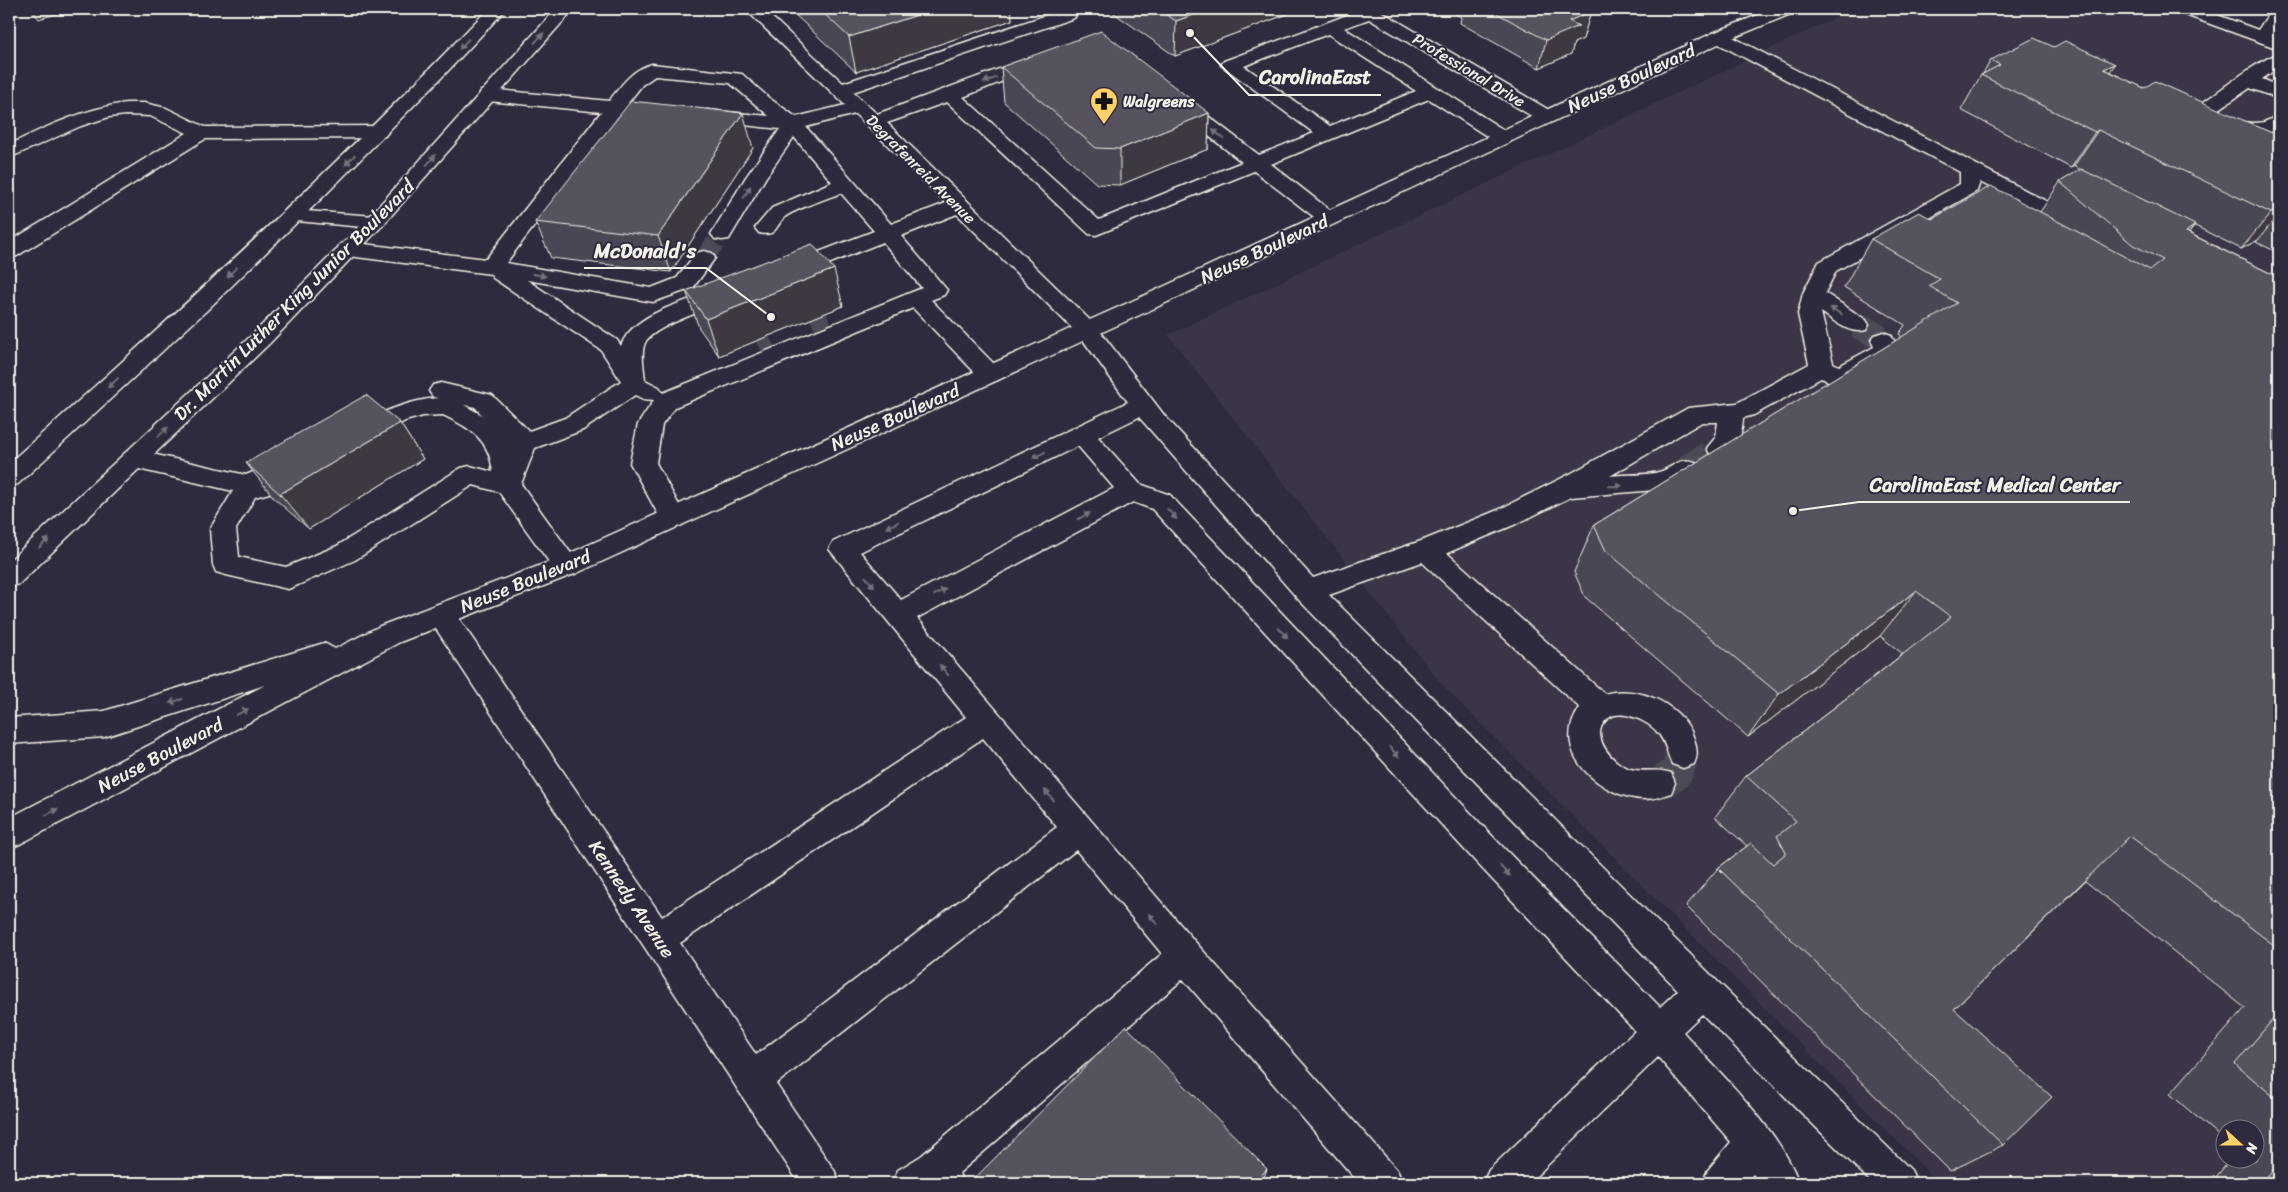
<svg xmlns="http://www.w3.org/2000/svg" width="2288" height="1192" font-family="Sriracha,sans-serif">
<rect width="100%" height="100%" fill="#2f2a3d"/>
<filter id="ink" filterUnits="userSpaceOnUse"><feTurbulence type="fractalNoise" baseFrequency=".02" numOctaves="2"/><feDisplacementMap in="SourceGraphic" scale="10" xChannelSelector="R" yChannelSelector="G"/><feConvolveMatrix kernelMatrix="1 2 1 2 8 2 1 2 1" color-interpolation-filters="sRGB"/></filter>
<g filter="url(#ink)">
<path fill="#3b3647" fill-rule="evenodd" d="M1854 9H2173L2279 50V1183H1939L1443 686 1168 335ZM2226 1130H2256V1160H2226Z"/>
<g fill="none" stroke-linecap="round" stroke-linejoin="round">
<polyline stroke="#4d4857" stroke-width="19" stroke-dasharray="19 10" stroke-linecap="butt" points="704,258 722,234"/>
<g stroke="#4d4857" stroke-width="26" stroke-dasharray="26 12" stroke-linecap="butt">
<polyline points="811,322 827,315"/>
<polyline points="1858,325 1883,340"/>
<polyline points="758,344 770,338"/>
<polyline points="1686,468 1719,448"/>
</g>
<polyline stroke="#4d4857" stroke-width="33" stroke-dasharray="33 17" stroke-linecap="butt" points="1660,783 1676,773 1683,755"/>
<g stroke="#f4f1e8" stroke-width="3">
<g id="minor">
<path d="M745 9H763L843 83 1056 12 1055 9H1073L1077 14 1074 18 853 92 877 114 1029 58H1041L1044 62 1041 66 963 97 1099 220 1242 162 1173 108 1171 104 1173 100 1180 98 1187 100 1259 155 1314 133 1221 65 1224 61 1358 11 1357 9H1377L1554 113 1557 117 1554 121 1547 123 1540 121 1369 19 1344 28 1510 134 1513 138 1510 142 1503 144 1496 142 1429 99 1271 164 1336 215 1339 219 1336 223 1329 225 1322 223 1254 171 1096 235 1089 234 947 102 887 123 1096 326 1164 415 1313 578 1424 540 1498 510 1570 474 1688 408 1737 403 1809 364 1798 314 1803 293 1819 262 1960 184V172L1713 41 1710 37 1713 33H1725L2084 221 2088 225 2084 229 2077 231 2070 229 1980 182 1977 191 1836 271 1825 293 1866 320 1869 325 1866 330C1849 335 1835 321 1821 312L1833 363 1839 366 1874 347 1871 340 1875 335 1883 332 1891 335 1899 350 1895 355 1846 383 1838 385 1821 378 1754 415 1743 418C1742 438 1735 462 1710 454L1707 448 1716 437 1718 422H1702L1610 476C1624 474 1649 476 1662 471 1675 466 1680 457 1695 462L1699 468C1692 479 1679 486 1667 489L1571 497 1516 524 1447 553 1605 694C1639 684 1686 706 1695 742 1697 752 1698 755 1694 764L1683 768 1672 764C1667 754 1666 742 1658 733 1650 722 1623 709 1610 717 1588 731 1607 757 1623 766 1640 775 1654 767 1671 773L1675 783 1671 793C1662 796 1654 799 1645 799 1601 798 1548 752 1580 708L1422 562 1329 595 1714 978 1911 1170 1917 1183H1872L1702 1014 1683 1032C1721 1075 1780 1130 1799 1183H1759L1753 1174 1745 1183H1702L1708 1170 1731 1142 1658 1057 1529 1183H1483L1489 1170 1635 1031 1475 861 1152 509 1133 502 917 618 1197 944 1397 1170 1403 1183H1359L1183 979 959 1173 963 1183H892L898 1170 921 1156 1162 954 1076 850 776 1084 834 1170 840 1183H799L427 615 431 607 441 604 451 607 662 917 966 717 829 549 833 542 1128 402 1080 336 957 214 901 236 947 290 944 295 931 300 998 368 1002 374 998 380 990 382 982 380 913 308 675 407 662 425 656 463 686 518 682 525 673 528 664 525 630 463 638 424 654 400 643 399 635 395 583 430 535 448 521 484 580 566 577 573 567 576 557 573 499 492 473 485 355 560 298 585 288 589 226 575 216 572 213 565 210 529 233 491 134 468 125 465 121 459 125 453 134 450 246 475 265 467 274 469 276 473C327 445 378 403 438 398L433 397 429 391 433 385 441 383 492 395 529 431 565 418 621 381 601 350 493 278 491 274 348 256 340 254 337 249 340 244 348 242 486 259 601 112 488 101 481 99 479 95 481 91 488 89 609 101C621 86 632 69 652 64L742 74 769 98 796 117 845 105ZM1328 34 1416 91 1330 126 1244 66ZM655 76 730 83 769 116 707 110 700 112 697 116 700 120 780 129 746 177 711 234 715 239 722 240 729 239 766 177 794 137 832 182 772 208 755 228 759 233C778 237 774 226 786 216 796 209 828 198 841 193L874 231 782 266 779 271 782 276 790 278 798 276 883 242 922 288 663 393 659 387 645 380C644 369 640 351 646 341 658 324 714 307 735 300L738 295 735 290 727 288 719 290C690 300 632 313 621 346L617 340 527 280 653 302 693 288 715 258 712 253 704 251 696 253 677 278 651 288 506 263 620 114 637 113 640 109 637 105 628 103 642 85ZM855 114 867 125 946 203 891 224 806 127ZM464 405 475 407 482 415ZM443 415C471 429 489 438 493 472L470 466 461 468 337 546 286 567 239 557 236 529 255 497 294 486 405 421 423 416ZM1139 417 1298 599 1678 990 1660 1007 1497 841 1170 495 1140 484 1098 437ZM1078 446 1114 488 901 600 860 552ZM983 738 1057 827 756 1055 680 943Z"/>
<polygon points="2177,9 2201,9 2258,30 2268,15 2279,10 2279,25 2273,35 2279,38 2279,49 2180,13"/>
<path d="M2279 54V67L2262 79 2279 86V99L2250 88 2215 112C2229 118 2248 126 2264 122 2269 120 2274 118 2279 116V129C2251 141 2221 129 2194 117L2191 113 2194 109C2213 96 2260 58 2279 54Z"/>
<path d="M126 103H144L166 108 205 127 378 126 385 128 388 132 385 136 378 138 205 139 17 256 9 258V242L187 133 150 116 126 115 109 117 81 126 9 158V145C47 126 84 109 126 103Z"/>
<polygon points="292,210 375,216 382,218 386,222 382,226 375,228 285,220 282,216 285,212"/>
</g>
</g>
<g stroke="#f4f1e8" stroke-width="3">
<g id="major">
<path d="M488 9H506L445 74 326 194 205 312 18 484 9 486V463C174 317 335 168 488 9Z"/>
<polygon points="556,9 574,9 382,226 270,343 19,584 9,587 9,561 254,333 368,218"/>
<polygon points="1773,9 1796,9 1793,13 1725,41 1157,307 577,573 400,642 20,844 9,848 9,818 265,685 104,737 9,744 9,718 104,711 324,643 335,649 380,626 557,559 1141,297 1713,33"/>
</g>
</g>
<use href="#minor" fill="#2f2a3d" fill-rule="evenodd"/>
<use href="#major" fill="#2f2a3d" fill-rule="evenodd"/>
</g>
<g fill="#4a4752" stroke="#f4f1e8">
<polygon points="789,9 1011,9 1012,20 856,72"/>
<polygon points="1108,9 1301,9 1175,56"/>
<polygon points="1446,9 1586,9 1591,11 1583,39 1574,43 1571,54 1539,68 1460,23 1461,17"/>
<polygon points="2054,47 2115,64 2109,72 2144,88 2279,136 2279,253 2256,242 2258,240 2241,249 2195,226 2189,233 2278,277 2279,276 2279,1183 2211,1183 2230,1160 2256,1160 2256,1130 2226,1130 2226,1142 2170,1094 2245,1008 2085,881 1954,1009 2003,1145 1950,1171 1686,906 1718,868 1747,846 1715,817 1746,776 1903,654 1880,636 1748,737 1585,597 1574,572 1594,525 1902,337 1899,334 1905,325 1844,287 1871,239 1932,219 2040,212 2060,182 2081,170 2074,166 2071,168 1961,110 1981,75 1983,74 1991,60"/>
<polygon points="1001,67 1209,113 1208,149 1120,185 1097,184 1004,102"/>
<polygon points="753,148 671,272 551,258 535,222"/>
<polygon points="686,291 843,306 719,356 699,328"/>
<polygon points="400,423 423,459 309,529 275,499 246,463"/>
</g>
<g fill="#3c3942" stroke="#f4f1e8">
<polygon points="31,9 73,9 39,19"/>
<polygon points="936,9 1011,9 1012,20 856,72 849,37"/>
<polygon points="1210,9 1301,9 1175,56 1176,21"/>
<polygon points="1591,11 1583,39 1574,43 1571,54 1539,68 1546,40 1569,21"/>
<polygon points="2115,64 2092,99 2104,69"/>
<polygon points="743,113 753,148 671,272 658,236"/>
<polygon points="1209,113 1208,149 1120,185 1120,149"/>
<polygon points="2098,130 2074,166 2071,168 2095,132"/>
<polygon points="2279,208 2279,214 2258,240 2241,249 2271,213"/>
<polygon points="2195,225 2157,274 2186,232"/>
<polygon points="834,269 843,306 719,356 706,319"/>
<polygon points="400,423 423,459 309,529 280,494"/>
<polygon points="1916,591 1880,636 1748,737 1779,694"/>
<polygon points="1267,1169 1262,1183 1254,1183"/>
</g>
<g fill="#56525f" stroke="#f4f1e8">
<polygon points="819,9 936,9 849,37"/>
<polygon points="1157,9 1210,9 1176,21"/>
<polygon points="1489,9 1586,9 1591,11 1569,21 1579,26 1546,40"/>
<polygon points="1101,31 1209,113 1120,149 1096,148 1001,67"/>
<polygon points="2034,38 2054,47 2065,41 2115,64 2104,69 2144,88 2155,81 2279,136 2279,208 2271,213 2098,130 2095,132 1981,75 2000,65 1991,60"/>
<polygon points="631,101 743,113 658,236 535,222"/>
<polygon points="2081,169 2195,225 2186,232 2278,277 2279,276 2279,949 2130,836 1954,1009 2052,1097 2003,1145 1718,868 1751,843 1773,864 1786,853 1777,836 1796,821 1746,776 1951,617 1916,591 1779,694 1606,551 1594,525 1957,303 1929,286 1940,279 1871,239 1919,212 1932,219 1991,186 2150,270 2163,260 2133,245 2060,182"/>
<polygon points="812,244 834,269 706,319 686,291"/>
<polygon points="366,395 400,423 280,494 246,463"/>
<polygon points="2279,1012 2279,1101 2235,1064"/>
<polygon points="1126,1026 1267,1169 1254,1183 970,1183"/>
<polygon points="2279,1162 2279,1183 2262,1183"/>
</g>
<defs><path id="oneway-solid" d="M-6-.8H1V-3.2L6.5 0L1 3.2V.8H-6Z" transform="scale(1.25)"/></defs>
<g fill="#747079">
<use href="#oneway-solid" transform="translate(539 38) rotate(-48)"/>
<use href="#oneway-solid" transform="translate(464 44) rotate(133)"/>
<use href="#oneway-solid" transform="translate(990 80) rotate(159)"/>
<use href="#oneway-solid" transform="translate(1218 134) rotate(-143)"/>
<use href="#oneway-solid" transform="translate(350 160) rotate(135)"/>
<use href="#oneway-solid" transform="translate(431 160) rotate(-48)"/>
<use href="#oneway-solid" transform="translate(747 192) rotate(-59)"/>
<use href="#oneway-solid" transform="translate(232 272) rotate(136)"/>
<use href="#oneway-solid" transform="translate(539 275) rotate(10)"/>
<use href="#oneway-solid" transform="translate(1836 311) rotate(-149)"/>
<use href="#oneway-solid" transform="translate(113 383) rotate(137)"/>
<use href="#oneway-solid" transform="translate(163 432) rotate(-44)"/>
<use href="#oneway-solid" transform="translate(1039 455) rotate(154)"/>
<use href="#oneway-solid" transform="translate(1615 486) rotate(-4)"/>
<use href="#oneway-solid" transform="translate(1172 514) rotate(47)"/>
<use href="#oneway-solid" transform="translate(1084 516) rotate(-28)"/>
<use href="#oneway-solid" transform="translate(892 525) rotate(154)"/>
<use href="#oneway-solid" transform="translate(44 543) rotate(-43)"/>
<use href="#oneway-solid" transform="translate(870 582) rotate(50)"/>
<use href="#oneway-solid" transform="translate(940 592) rotate(-28)"/>
<use href="#oneway-solid" transform="translate(1283 633) rotate(47)"/>
<use href="#oneway-solid" transform="translate(944 670) rotate(-130)"/>
<use href="#oneway-solid" transform="translate(176 701) rotate(163)"/>
<use href="#oneway-solid" transform="translate(242 712) rotate(-28)"/>
<use href="#oneway-solid" transform="translate(1394 752) rotate(47)"/>
<use href="#oneway-solid" transform="translate(1049 795) rotate(-130)"/>
<use href="#oneway-solid" transform="translate(52 812) rotate(-27)"/>
<use href="#oneway-solid" transform="translate(1505 871) rotate(46)"/>
<use href="#oneway-solid" transform="translate(1153 919) rotate(-130)"/>
</g>
</g>
<defs>
<g id="pharmacy-pin" transform="scale(1.4375)"><path d="M0 17L-7.5 6A9.5 9.5 0 1 1 7.5 6Z" fill="#ffd166" stroke="#2f2a3d"/><path d="M-2-6h4v4h4v4h-4v4h-4v-4h-4v-4h4Z" fill="#111"/></g>
</defs>
<g fill-rule="evenodd">
<use href="#pharmacy-pin" x="1104" y="101"/>
</g>
<g text-anchor="middle" dominant-baseline="central" stroke-width="4" stroke-linejoin="round" paint-order="stroke">
<g font-size="16" fill="#f4f1e8" stroke="#2f2a3d">
<text transform="translate(1469 70) rotate(31)">Professional Drive</text>
<text transform="translate(921 169) rotate(45)">Degrafenreid Avenue</text>
</g>
<g font-size="16" font-weight="bold" fill="#f4f1e8" stroke="#2f2a3d" text-anchor="start">
<text x="1123" y="101">Walgreens</text>
</g>
<g font-size="19" fill="#f4f1e8" stroke="#2f2a3d">
<text transform="translate(1631 78) rotate(-25)">Neuse Boulevard</text>
<text transform="translate(1264 249) rotate(-25)">Neuse Boulevard</text>
<text transform="translate(294 300) rotate(-45)">Dr. Martin Luther King Junior Boulevard</text>
<text transform="translate(895 417) rotate(-24)">Neuse Boulevard</text>
<text transform="translate(525 581) rotate(-22)">Neuse Boulevard</text>
<text transform="translate(160 755) rotate(-28)">Neuse Boulevard</text>
<text transform="translate(632 899) rotate(56)">Kennedy Avenue</text>
</g>
</g>
<path fill="none" stroke="#f4f1e8" stroke-width="2" d="M1190 33L1249 95H1381M771 317L706 268H584M1793 511L1859 502H2130"/>
<g fill="#f4f1e8" stroke="#2f2a3d" stroke-width="2">
<circle cx="1190" cy="33" r="5"/>
<circle cx="771" cy="317" r="5"/>
<circle cx="1793" cy="511" r="5"/>
</g>
<g font-size="20" text-anchor="middle" font-weight="bold" fill="#f4f1e8" stroke="#2f2a3d" stroke-width="4" stroke-linejoin="round" paint-order="stroke">
<text x="1315" y="84">CarolinaEast</text>
<text x="645" y="258">McDonald's</text>
<text x="1995" y="492">CarolinaEast Medical Center</text>
</g>
<rect width="2288" height="1192" fill="none" stroke="#2f2a3d" stroke-width="30"/>
<rect x="15" y="15" width="2258" height="1162" fill="none" stroke="#f4f1e8" stroke-width="2" filter="url(#ink)"/>
<g transform="translate(2240 1144) rotate(111)"><circle r="24" fill="#2f2a3d" stroke="#7e7a81"/>
<path d="M0-4L9 19L0 12L-9 19Z" fill="#ffd166"/>
<text y="-8" font-size="14" font-weight="bold" text-anchor="middle" fill="#f4f1e8">N</text>
</g>
</svg>
